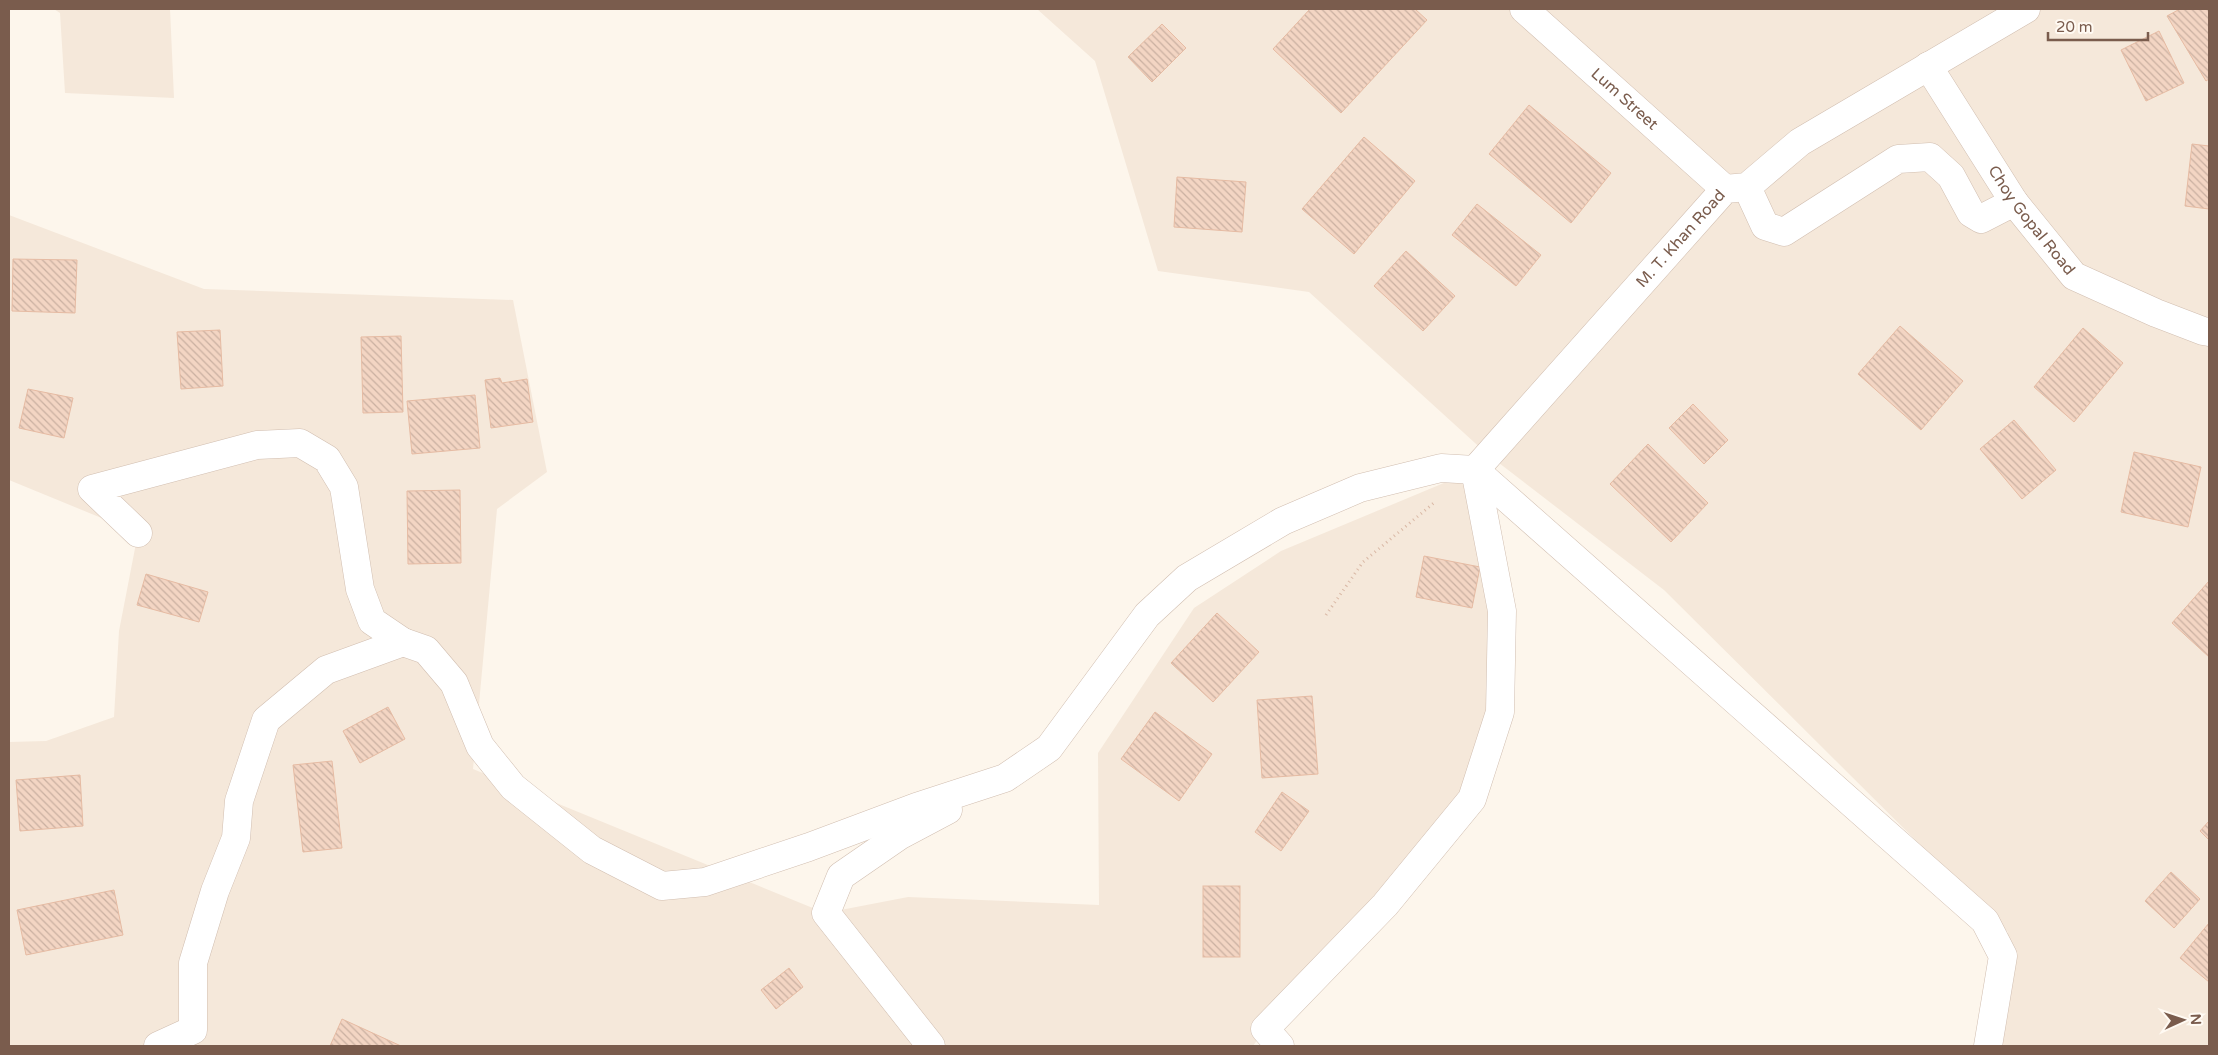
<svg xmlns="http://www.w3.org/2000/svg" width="2218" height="1055" font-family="'Varela Round',sans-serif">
<defs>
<pattern id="building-back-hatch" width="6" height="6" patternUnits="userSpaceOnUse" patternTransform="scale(1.25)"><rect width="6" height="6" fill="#f3d5c3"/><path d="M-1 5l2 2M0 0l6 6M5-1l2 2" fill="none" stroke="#cab0a1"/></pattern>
</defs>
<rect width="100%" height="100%" fill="#fdf6ec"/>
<g fill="#f5e8da">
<polygon points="54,9 170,9 174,98 65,93 60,13"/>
<polygon points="1037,9 2209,9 2209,1046 1985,1046 2008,932 1664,590 1486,453 1309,292 1158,271 1095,61"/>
<polygon points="9,215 204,289 513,300 547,472 497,509 473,769 825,913 908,897 1099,905 1098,753 1194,608 1281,551 1475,470 1502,611 1472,799 1265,1029 1253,1046 9,1046 9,742 46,741 114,717 119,631 138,533 9,480"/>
</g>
<g fill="url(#building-back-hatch)" stroke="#e6bba3">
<polygon points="1310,9 1415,9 1427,20 1341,113 1273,49"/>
<polygon points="2180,9 2209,9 2209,79 2206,81 2167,16"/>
<polygon points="1162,24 1186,48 1152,82 1128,57"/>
<polygon points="2159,31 2184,83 2146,101 2121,50"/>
<polygon points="1529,105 1611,173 1571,223 1489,154"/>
<polygon points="1364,137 1415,181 1354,254 1302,209"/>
<polygon points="2192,144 2209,146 2209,209 2185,206"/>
<polygon points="1177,177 1246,182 1242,232 1174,227"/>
<polygon points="1477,204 1541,255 1516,286 1452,235"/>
<polygon points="1406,251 1455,296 1423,331 1374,286"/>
<polygon points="13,259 77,260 75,313 12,311"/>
<polygon points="1900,326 1963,381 1921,430 1858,374"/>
<polygon points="2083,328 2123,363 2074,422 2034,387"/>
<polygon points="220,330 223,386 181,389 177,332"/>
<polygon points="401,336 403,412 363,413 361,337"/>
<polygon points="500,378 502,383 527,379 533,422 491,428 485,380"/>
<polygon points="28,389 73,398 64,438 19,428"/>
<polygon points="475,395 480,448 412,454 407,401"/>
<polygon points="1693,404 1728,440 1704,464 1669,428"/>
<polygon points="2014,420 2056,470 2022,499 1980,449"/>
<polygon points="1648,444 1708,503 1671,542 1610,484"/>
<polygon points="2134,452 2201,467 2188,527 2121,512"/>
<polygon points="460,490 461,563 408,564 407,491"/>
<polygon points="1424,556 1480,567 1472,608 1416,597"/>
<polygon points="146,574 208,592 199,622 137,605"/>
<polygon points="2209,581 2209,657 2172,623"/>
<polygon points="1217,613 1259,652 1213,702 1171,663"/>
<polygon points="1312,696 1318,774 1262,778 1257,700"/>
<polygon points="388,707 405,739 360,763 343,731"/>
<polygon points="1155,712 1212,754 1179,801 1121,759"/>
<polygon points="332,761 342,848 303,852 293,765"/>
<polygon points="80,775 83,826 20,831 16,780"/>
<polygon points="1282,792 1309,811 1281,851 1255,832"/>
<polygon points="2209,821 2209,840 2200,831"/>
<polygon points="2171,872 2200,899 2174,928 2145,901"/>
<rect x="1203" y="886" width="37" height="71"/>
<polygon points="114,890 123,935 26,955 17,910"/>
<polygon points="2209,923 2209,982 2180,958"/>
<polygon points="789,968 803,987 776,1009 761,990"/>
<polygon points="342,1019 401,1046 330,1046"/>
</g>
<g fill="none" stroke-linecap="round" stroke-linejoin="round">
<g stroke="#d1beb0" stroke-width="29">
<g id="minor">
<path id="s1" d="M1524 9 1725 189"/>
<path id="s2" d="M1928 66 2014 202 2074 276 2156 313 2203 331 2209 332"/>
<polyline points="1747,187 1765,226 1784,232 1898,159 1930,157 1951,176 1971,213 1981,219 2014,202"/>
<polyline points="138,533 92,489 257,445 300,443 327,459 344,487 360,589 372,621 403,642 426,650 454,683 480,746 513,787 592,850 662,886 705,882 809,847 916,807 1005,778 1049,748 1147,615 1187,578 1283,521 1360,488 1441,468 1475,470 1985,921 2003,956 1988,1046"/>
<polyline points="158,1046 193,1030 193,963 215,891 236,838 239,801 266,720 326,670 403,642"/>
<polyline points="931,1046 826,913 841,876 899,836 948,810"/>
<path id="s3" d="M1280 1046 1265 1029 1385 905 1472 799 1500 712 1502 611 1475 470 1725 189 1747 187 1800 142 2026 9"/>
</g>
</g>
<polyline stroke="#d9b8a5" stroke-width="3" stroke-dasharray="1 4" stroke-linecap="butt" points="1326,615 1363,562 1435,502"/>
<use href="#minor" stroke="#fff" stroke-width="28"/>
</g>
<g text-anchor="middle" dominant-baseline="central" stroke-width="5" stroke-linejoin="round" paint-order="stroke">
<g font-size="16" fill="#7a5c4d" stroke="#fffaf3">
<text stroke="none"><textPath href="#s1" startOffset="135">Lum Street</textPath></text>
<text stroke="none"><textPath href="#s2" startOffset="186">Choy Gopal Road</textPath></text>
<text stroke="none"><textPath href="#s3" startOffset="978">M. T. Khan Road</textPath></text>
</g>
</g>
<rect width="2218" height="1055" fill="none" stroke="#7a5c4d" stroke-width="20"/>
<g transform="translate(2183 1020) rotate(87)" stroke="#fffaf3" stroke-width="4" paint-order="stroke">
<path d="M0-4L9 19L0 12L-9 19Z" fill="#7a5c4d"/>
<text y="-8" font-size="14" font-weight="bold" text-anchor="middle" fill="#7a5c4d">N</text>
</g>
<path d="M2048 32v8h100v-8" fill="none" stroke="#7a5c4d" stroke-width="2.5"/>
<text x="2056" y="32" font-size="15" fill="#7a5c4d" stroke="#fffaf3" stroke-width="4" paint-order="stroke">20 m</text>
</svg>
